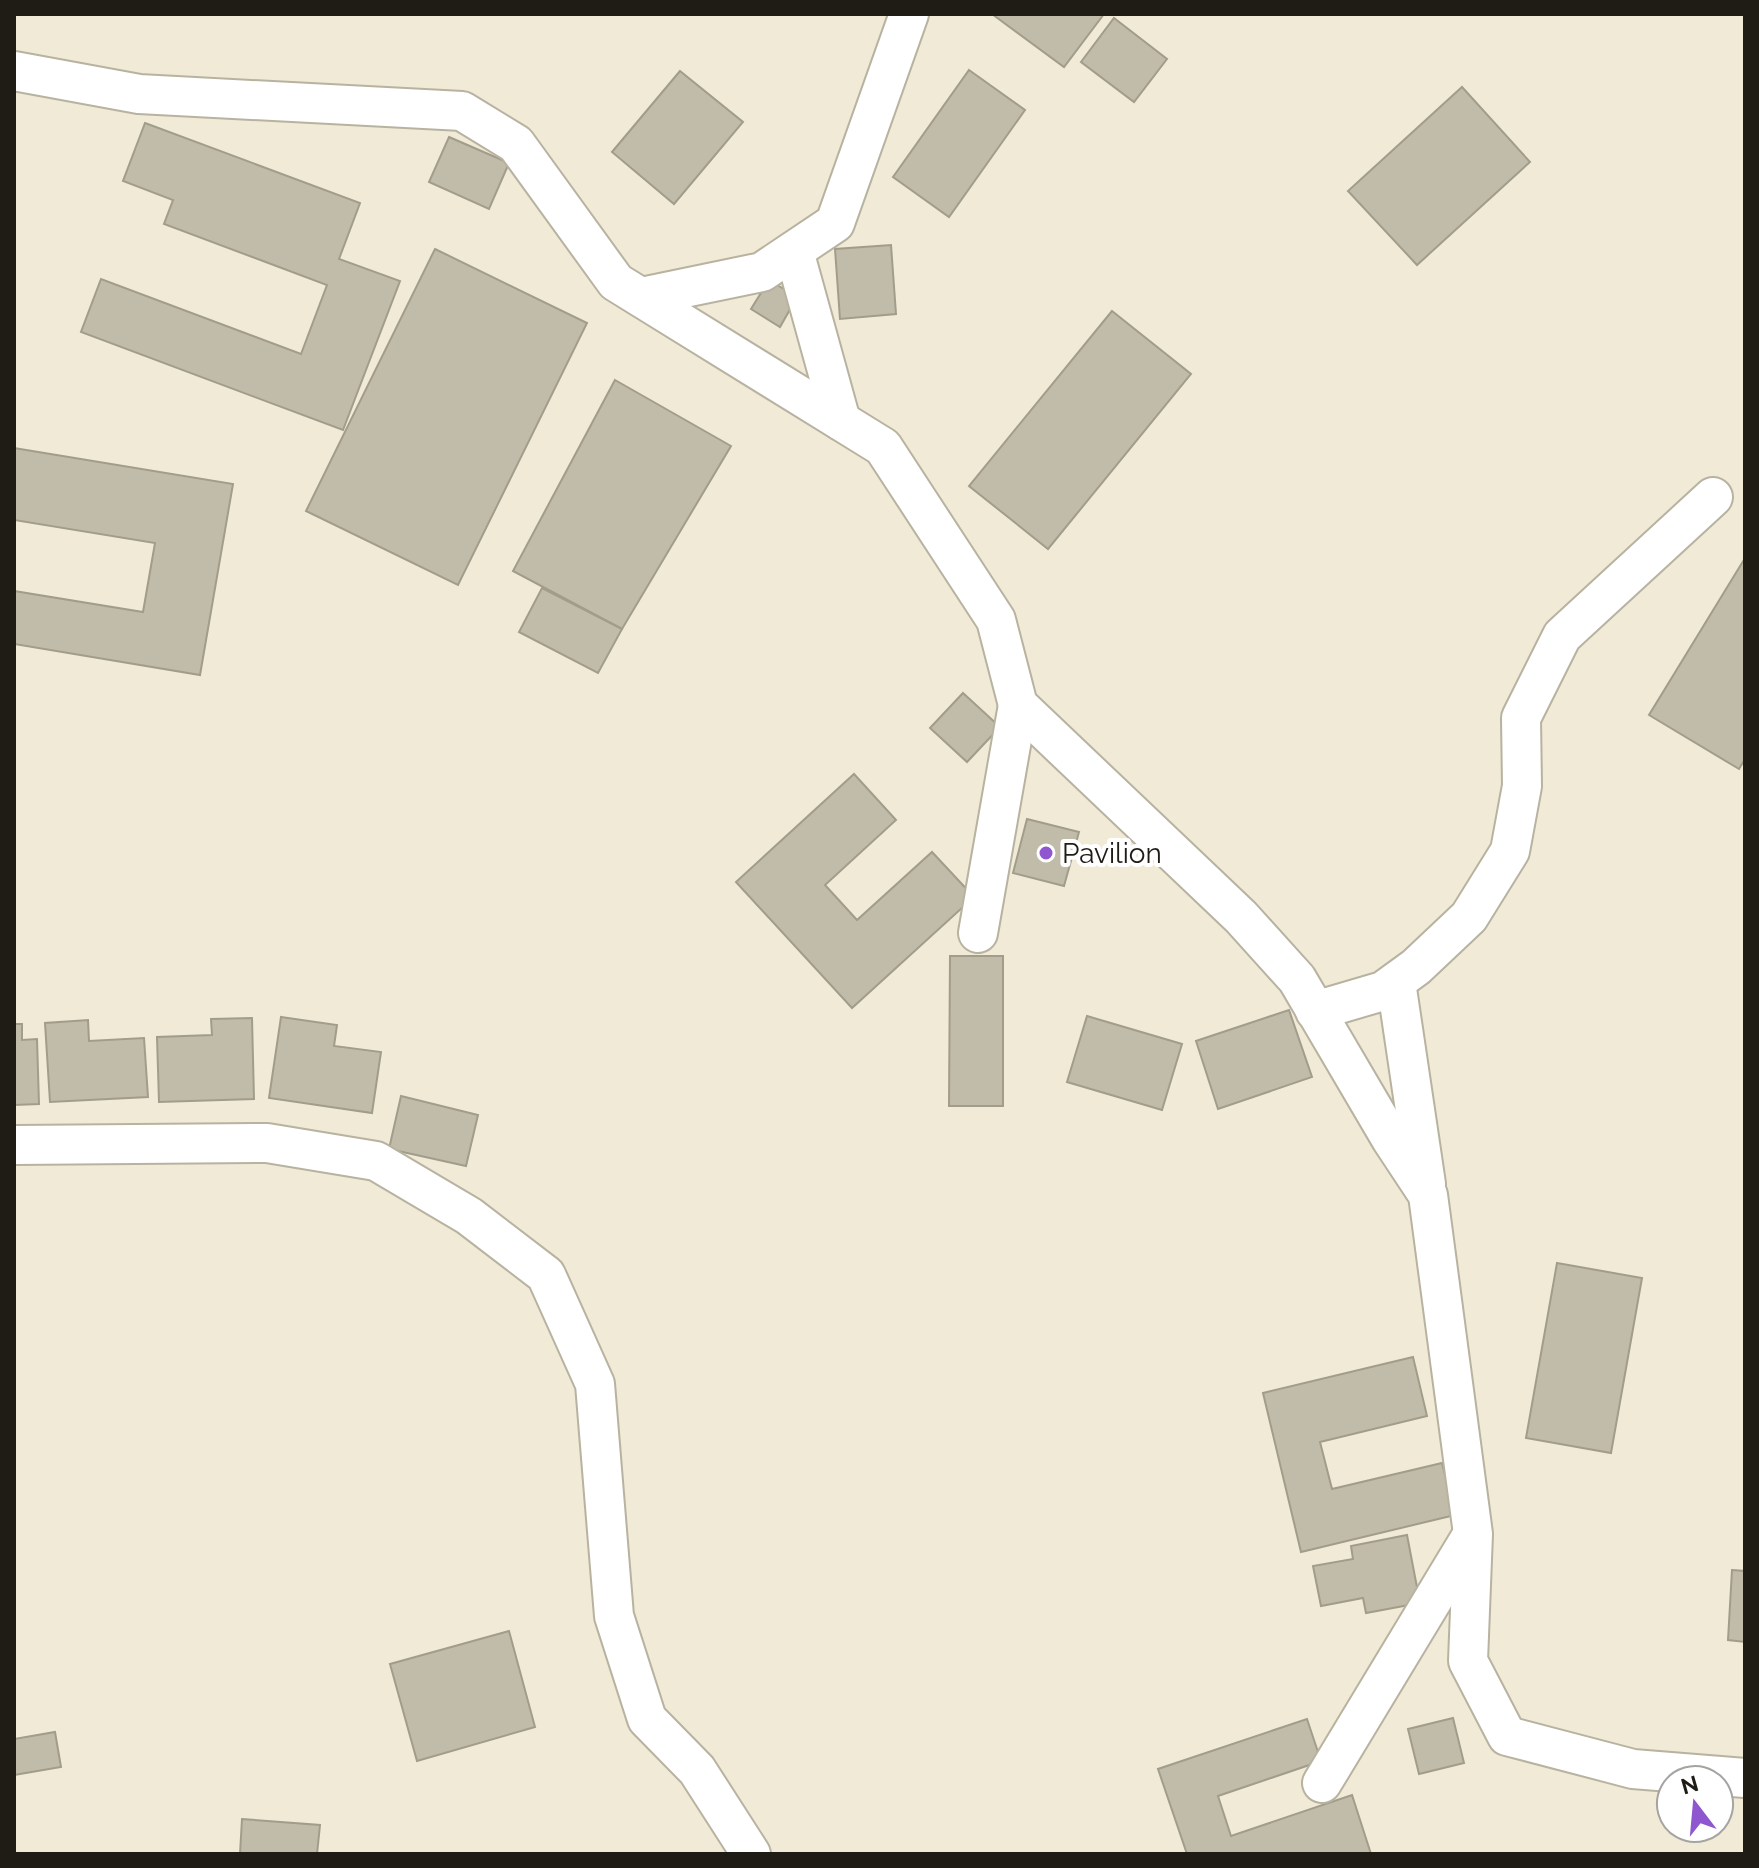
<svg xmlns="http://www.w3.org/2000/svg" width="1759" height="1868" font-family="Raleway,sans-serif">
<rect width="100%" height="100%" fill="#f0ead7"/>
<g fill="#c1bca9" stroke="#a29d8b" stroke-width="2">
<polygon points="992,14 1104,14 1064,67"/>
<polygon points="1114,18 1167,59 1134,102 1081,62"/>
<polygon points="969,70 1025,110 949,217 893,177"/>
<polygon points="680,71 743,122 674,204 612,152"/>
<polygon points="1462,87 1530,162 1417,265 1348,191"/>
<polygon points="145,123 360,203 339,259 400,281 343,430 81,332 101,279 301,354 327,285 164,224 173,200 123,181"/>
<polygon points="449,137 509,163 489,209 429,182"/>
<polygon points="891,245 896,314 840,319 835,249"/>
<polygon points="435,249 587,323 458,585 306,511"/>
<polygon points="769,280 797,297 780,327 751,309"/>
<polygon points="1112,311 1191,374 1048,549 969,486"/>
<polygon points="615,380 731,446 622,629 513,571"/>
<polygon points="14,448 233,484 200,675 14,644 14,591 143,612 155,543 14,520"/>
<polygon points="1745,558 1745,759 1739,769 1649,715"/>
<polygon points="542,588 622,629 598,673 519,632"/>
<polygon points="963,693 1000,727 967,762 930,728"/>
<polygon points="854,774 896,820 825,885 857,920 932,852 974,897 852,1008 736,882"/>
<polygon points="1027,819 1079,832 1064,886 1013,873"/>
<polygon points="950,956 1003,956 1003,1106 949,1106"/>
<polygon points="1289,1010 1312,1077 1218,1109 1196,1041"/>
<polygon points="1087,1016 1182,1044 1162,1110 1067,1082"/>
<polygon points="281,1017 337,1025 334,1046 381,1052 372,1113 269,1098"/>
<polygon points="252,1018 254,1099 159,1102 157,1037 212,1035 211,1019"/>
<polygon points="88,1020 89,1041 144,1038 148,1097 50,1102 45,1023"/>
<polygon points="14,1024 22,1024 22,1040 37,1039 39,1104 14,1105"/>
<polygon points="401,1096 478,1115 466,1166 389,1149"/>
<polygon points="1557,1263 1642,1278 1611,1453 1526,1438"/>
<polygon points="1413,1357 1427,1416 1320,1442 1332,1489 1442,1463 1455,1515 1301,1552 1263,1393"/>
<polygon points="1407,1535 1420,1603 1366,1613 1363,1598 1321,1606 1313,1566 1353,1559 1351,1546"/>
<polygon points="1732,1570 1745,1571 1745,1642 1728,1640"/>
<polygon points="509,1631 535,1727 417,1761 390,1664"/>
<polygon points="1453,1718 1464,1763 1419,1774 1408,1729"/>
<polygon points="1307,1719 1321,1761 1218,1796 1231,1836 1352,1795 1371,1854 1187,1854 1158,1769"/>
<polygon points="55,1732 61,1767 14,1775 14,1739"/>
<polygon points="242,1819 320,1825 317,1854 240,1854"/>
</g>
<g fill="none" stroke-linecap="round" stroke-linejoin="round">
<g stroke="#b8b2a0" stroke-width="42">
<g id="street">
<polyline points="14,71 139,94 462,111 516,144 616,282 883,447 996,620 1018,705 1241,917 1297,979 1391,1139 1428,1195 1473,1534 1468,1661 1507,1736 1633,1769 1745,1778"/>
<polyline points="794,251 841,421"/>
<polyline points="641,297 762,272 835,223 909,14"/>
<polyline points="978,933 1018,705"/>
<polyline points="1396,982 1426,1184"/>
<polyline points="1315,1011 1383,991 1416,967 1469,917 1510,851 1522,786 1521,718 1562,636 1713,497"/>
<polyline points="14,1145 267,1143 376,1161 469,1216 546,1275 595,1384 614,1616 647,1719 697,1770 751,1854"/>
<polyline points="1322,1783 1472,1535"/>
</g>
</g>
<use href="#street" stroke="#fff" stroke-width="38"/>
</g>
<circle fill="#8e57cf" stroke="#fff" stroke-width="3" cx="1046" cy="853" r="8"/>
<g text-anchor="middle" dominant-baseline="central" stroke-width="8" stroke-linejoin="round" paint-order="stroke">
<g font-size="28" fill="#1e1c15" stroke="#fff" text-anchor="start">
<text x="1062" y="853">Pavilion</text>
</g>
</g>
<rect width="1759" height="1868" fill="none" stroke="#1e1c15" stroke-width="32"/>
<g transform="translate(1695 1804) rotate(344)"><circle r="38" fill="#ffffff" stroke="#a5a4a1" stroke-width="2"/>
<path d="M0-6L14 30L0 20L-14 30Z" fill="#8e57cf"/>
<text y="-12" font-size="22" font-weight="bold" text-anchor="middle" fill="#1e1c15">N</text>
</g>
</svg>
